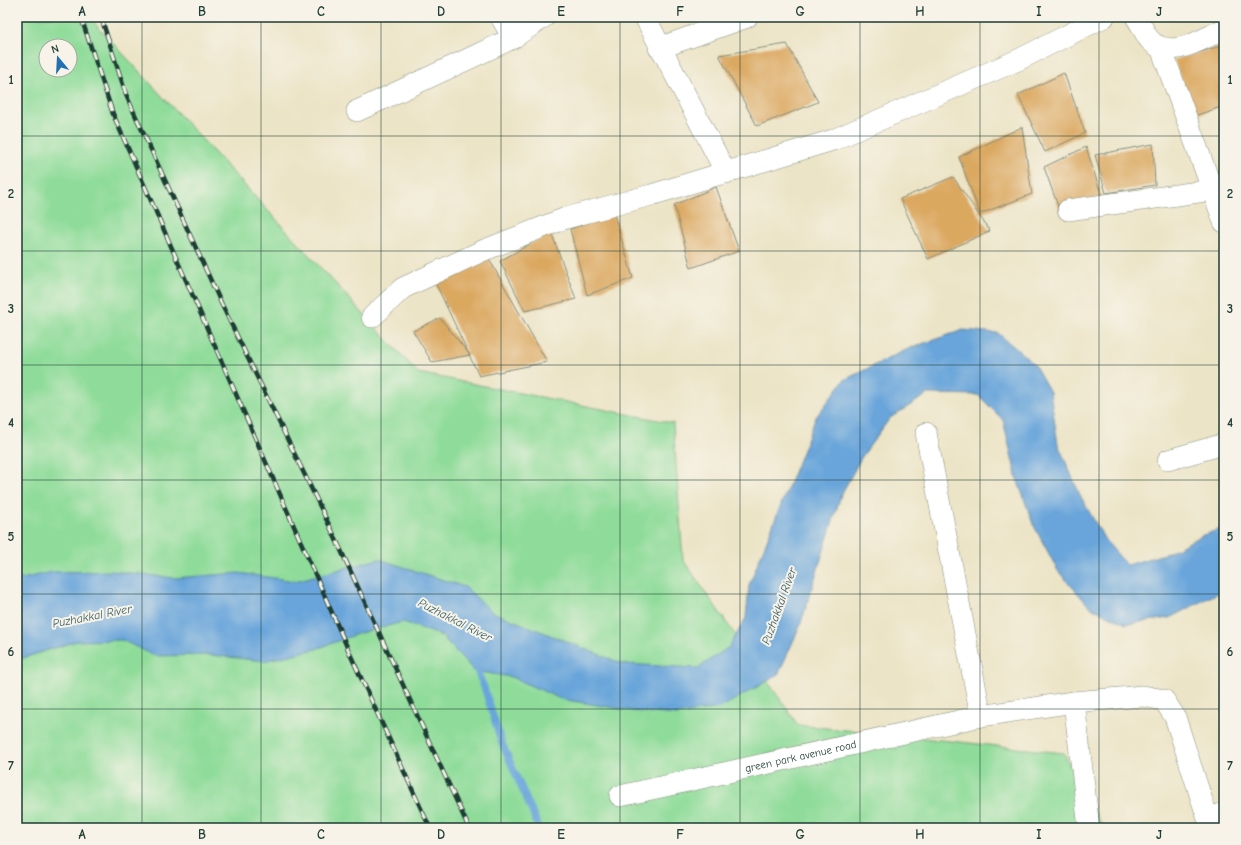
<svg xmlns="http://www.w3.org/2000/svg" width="1241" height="845" font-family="'Comic Neue',sans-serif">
<rect width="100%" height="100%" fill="#f7f3e8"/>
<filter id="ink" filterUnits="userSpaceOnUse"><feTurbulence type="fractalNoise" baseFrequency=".025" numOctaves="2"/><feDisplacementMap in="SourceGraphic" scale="8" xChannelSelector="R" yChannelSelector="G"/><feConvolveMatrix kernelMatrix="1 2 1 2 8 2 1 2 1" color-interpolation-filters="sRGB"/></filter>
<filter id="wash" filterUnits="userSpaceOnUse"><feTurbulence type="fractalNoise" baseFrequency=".012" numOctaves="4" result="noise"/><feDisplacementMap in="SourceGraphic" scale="16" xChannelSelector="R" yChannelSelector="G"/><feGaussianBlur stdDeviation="0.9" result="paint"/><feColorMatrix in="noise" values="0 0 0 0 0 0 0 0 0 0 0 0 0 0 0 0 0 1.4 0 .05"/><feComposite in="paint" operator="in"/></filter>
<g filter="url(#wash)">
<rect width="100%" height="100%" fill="#ece4c6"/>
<path fill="#8fdc9a" stroke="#578c67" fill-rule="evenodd" d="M17 17H89L418 373 673 423 683 560 798 725 1064 753 1103 828H17ZM46 46H70V70H46Z"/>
<polygon fill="#69a5da" stroke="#447187" points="963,330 998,333 1034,364 1050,392 1058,444 1080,495 1105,540 1127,565 1168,553 1203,535 1224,528 1224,590 1169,618 1126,624 1090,607 1058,571 1033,524 1017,479 1003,420 978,395 928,394 890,418 861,458 841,495 800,626 778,675 720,708 676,715 632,711 561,699 511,677 474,671 442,636 403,622 360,633 316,649 264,661 210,655 155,656 122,640 77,641 17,660 17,580 51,572 112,571 174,578 239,573 295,581 379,559 465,587 492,612 623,664 698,668 729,647 746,618 749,585 816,417 844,380 910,348"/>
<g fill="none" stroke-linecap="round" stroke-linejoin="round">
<polyline stroke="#69a5da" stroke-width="7" points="474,663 484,687 501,741 539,828"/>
</g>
<g id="blocks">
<g fill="#dba861">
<polygon points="787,44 818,102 757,126 719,55"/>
<polygon points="1224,45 1224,106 1194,116 1174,60"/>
<polygon points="1064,73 1085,133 1045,152 1018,95"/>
<polygon points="1022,127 1032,194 980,214 959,157"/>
<polygon points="1153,144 1155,185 1106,193 1095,155"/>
<polygon points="1086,147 1104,203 1060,212 1044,167"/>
<polygon points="1224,170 1224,194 1217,172"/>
<polygon points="953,177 990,231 928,259 900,199"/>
<polygon points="716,187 739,251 691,268 674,205"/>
<polygon points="614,214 633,278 587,295 570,229"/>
<polygon points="551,232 576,299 525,311 500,261"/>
<polygon points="489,259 547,362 479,376 435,282"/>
<polygon points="440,318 470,355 432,362 413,331"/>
</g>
</g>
</g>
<g filter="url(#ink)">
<use href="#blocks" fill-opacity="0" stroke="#86907d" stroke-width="1"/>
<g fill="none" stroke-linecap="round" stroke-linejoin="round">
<g stroke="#86907d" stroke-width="22">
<g id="street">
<polyline points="501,17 513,38"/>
<polyline points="645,17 726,173"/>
<path d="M1136 17C1141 24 1144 32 1149 39 1169 62 1202 39 1224 29"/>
<polyline points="659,48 747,17"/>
<polyline points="1161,48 1224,222"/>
<polyline points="357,111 513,38 544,17"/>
<polyline points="1068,210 1213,190 1224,186"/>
<polyline points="372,317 403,288 482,251 566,218 651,195 833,140 1018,60 1104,17"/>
<polyline points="926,433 981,716 1074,702 1143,696 1164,700 1175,717 1208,819 1224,813"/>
<polyline points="1168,460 1224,444"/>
<polyline points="1074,702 1089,828"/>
<path id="s1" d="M620 796 981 716"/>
</g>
</g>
<use href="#street" stroke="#fff" stroke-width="21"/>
<g stroke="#1f3d34" stroke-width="4.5">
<g id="rail">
<polyline points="81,17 113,114 351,656 430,828"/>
<polyline points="101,17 127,97 222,305 333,533 469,828"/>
</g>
</g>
<use href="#rail" stroke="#f7f3e8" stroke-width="3" stroke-dasharray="9" stroke-linecap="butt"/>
</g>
</g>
<path fill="none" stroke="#1f3d34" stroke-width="1" stroke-opacity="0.55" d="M142 17V828M261 17V828M381 17V828M501 17V828M620 17V828M740 17V828M860 17V828M980 17V828M1099 17V828M17 136H1224M17 251H1224M17 365H1224M17 480H1224M17 594H1224M17 709H1224"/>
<g text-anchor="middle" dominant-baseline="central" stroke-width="4" stroke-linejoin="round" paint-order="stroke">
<g font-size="11" fill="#1f3d34" stroke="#f7f3e8">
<text stroke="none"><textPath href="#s1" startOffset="185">green park avenue road</textPath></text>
</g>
<g font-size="12" font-style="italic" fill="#355c66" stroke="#f7f3e8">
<text transform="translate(779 606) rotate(-70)">Puzhakkal River</text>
<text transform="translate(92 616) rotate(-11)">Puzhakkal River</text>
<text transform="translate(455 620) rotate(27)">Puzhakkal River</text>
</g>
</g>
<rect width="1241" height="845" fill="none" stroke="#f7f3e8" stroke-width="44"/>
<g transform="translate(58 58) rotate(342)"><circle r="19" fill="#f7f3e8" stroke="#a1aaa0"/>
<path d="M0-3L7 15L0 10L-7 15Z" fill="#1f6fb2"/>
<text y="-6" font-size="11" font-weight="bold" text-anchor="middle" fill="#1f3d34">N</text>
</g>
<rect x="22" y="22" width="1197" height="801" fill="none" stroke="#1f3d34" stroke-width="1.5"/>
<g font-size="13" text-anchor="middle" font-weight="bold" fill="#1f3d34">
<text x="82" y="16">A</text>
<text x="202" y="16">B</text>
<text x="321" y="16">C</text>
<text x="441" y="16">D</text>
<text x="561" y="16">E</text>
<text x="680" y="16">F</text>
<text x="800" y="16">G</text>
<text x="920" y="16">H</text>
<text x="1039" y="16">I</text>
<text x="1159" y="16">J</text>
<text x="11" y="84">1</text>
<text x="1230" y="84">1</text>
<text x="11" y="198">2</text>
<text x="1230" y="198">2</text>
<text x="11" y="313">3</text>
<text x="1230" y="313">3</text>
<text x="11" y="427">4</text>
<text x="1230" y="427">4</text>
<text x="11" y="541">5</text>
<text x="1230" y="541">5</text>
<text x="11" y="656">6</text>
<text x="1230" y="656">6</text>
<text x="11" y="770">7</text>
<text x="1230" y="770">7</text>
<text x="82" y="839">A</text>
<text x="202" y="839">B</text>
<text x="321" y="839">C</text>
<text x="441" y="839">D</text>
<text x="561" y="839">E</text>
<text x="680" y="839">F</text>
<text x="800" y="839">G</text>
<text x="920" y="839">H</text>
<text x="1039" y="839">I</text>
<text x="1159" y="839">J</text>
</g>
</svg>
